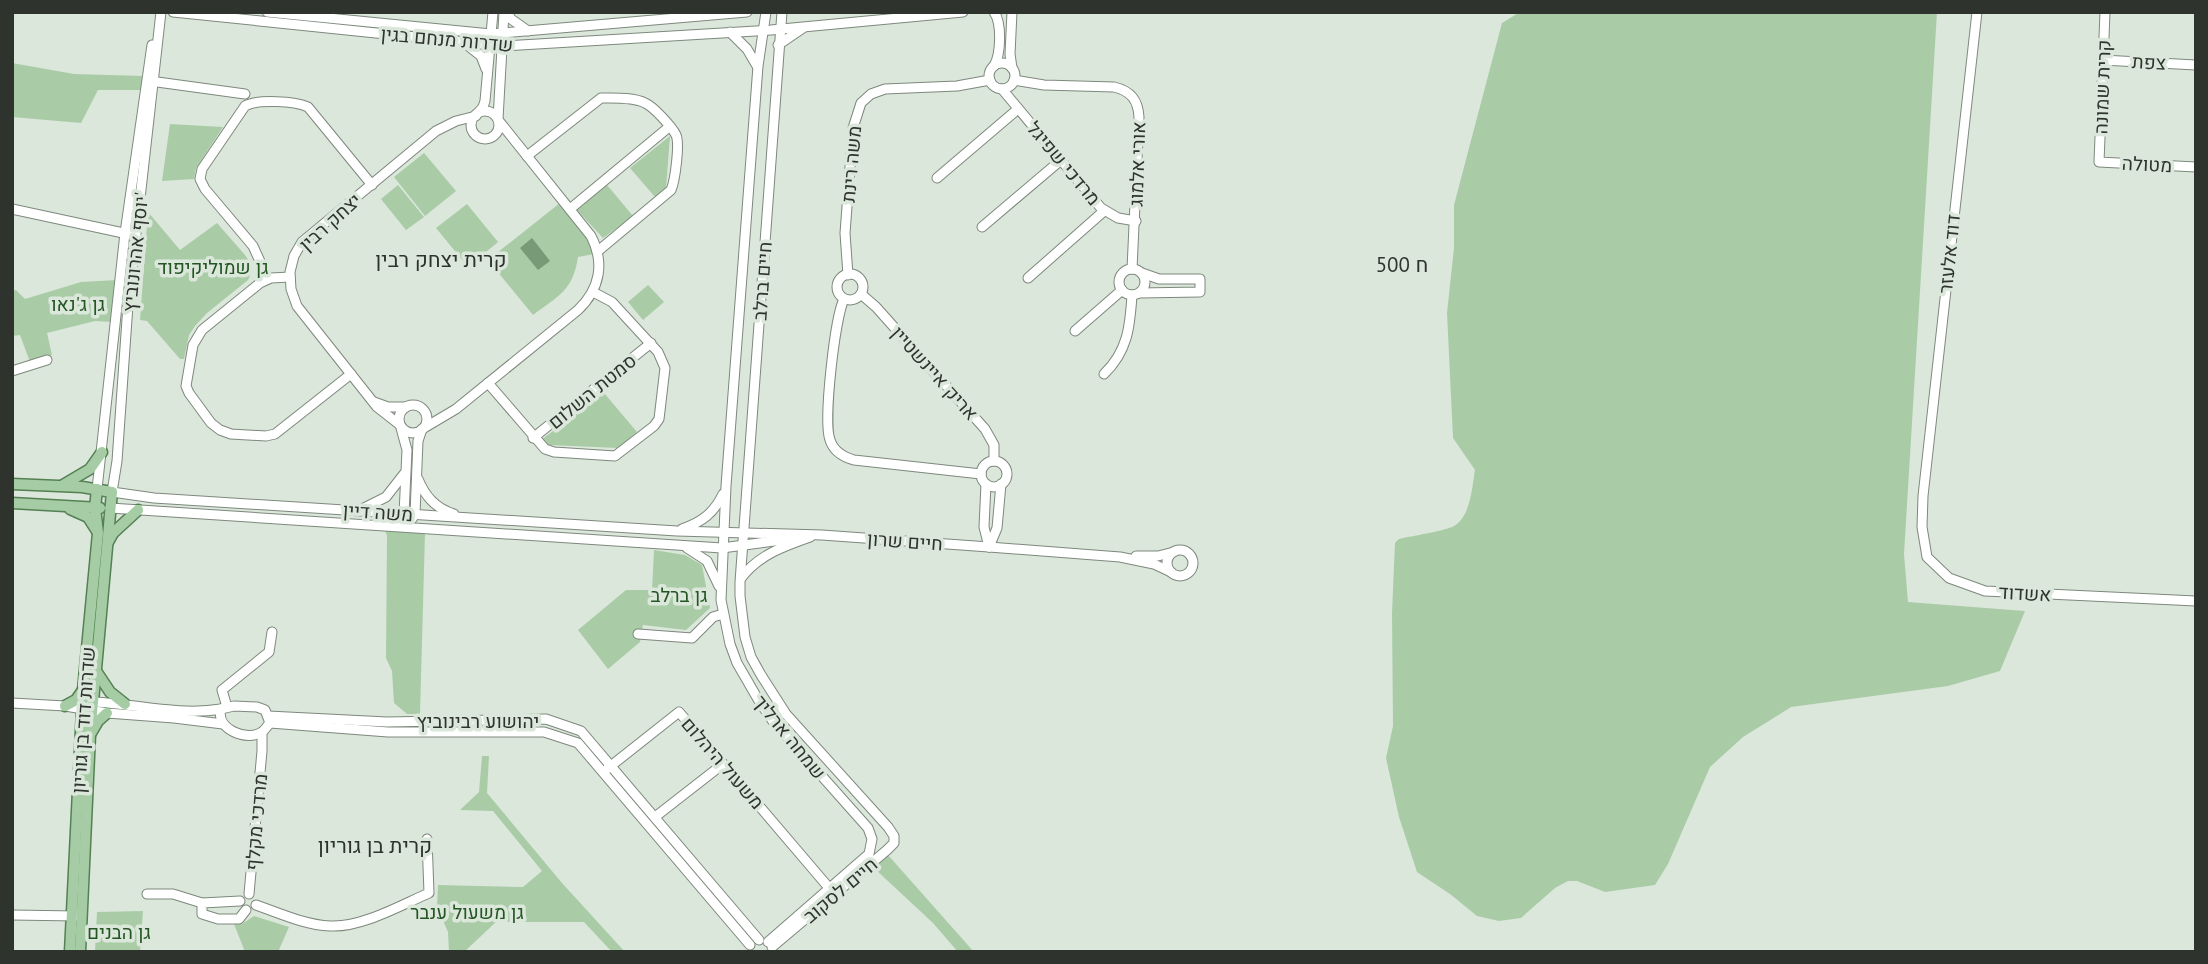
<svg xmlns="http://www.w3.org/2000/svg" width="2208" height="964" font-family="'PT Sans',Heebo,sans-serif">
<rect width="100%" height="100%" fill="#dbe7db"/>
<g fill="#a9cca7">
<path d="M1520 12H1937L1904 554 1908 602 2025 611 2000 671 1948 686 1791 707 1743 737 1710 767 1668 864 1655 885 1605 892 1577 881H1568L1555 888 1521 918 1499 921 1477 916 1450 894 1417 872 1399 817 1386 758 1393 726 1392 613 1395 543 1399 539C1411 536 1445 531 1454 526 1471 516 1472 487 1475 470L1453 438 1447 313 1454 248V205L1502 23Z"/>
<polygon points="12,63 74,74 144,76 143,90 98,90 81,123 12,117"/>
<polygon points="170,124 223,127 196,168 194,179 162,181"/>
<polygon points="670,136 666,188 655,197 630,168"/>
<polygon points="424,153 456,191 425,216 394,177"/>
<polygon points="398,185 424,217 406,230 381,199"/>
<polygon points="607,185 633,216 603,238 577,210"/>
<path d="M560 203 586 236 594 254 578 257C573 291 558 296 533 315L488 260Z"/>
<polygon points="467,204 498,242 468,267 436,228"/>
<polygon points="148,212 180,250 217,223 245,255 249,261 250,276 248,280 207,313 195,326 189,335 184,359 180,359 147,321 140,320"/>
<polygon points="117,280 112,322 95,321 47,333 52,355 30,362 20,335 12,336 12,291 16,290 25,299 81,282"/>
<polygon points="648,285 664,302 643,320 628,302"/>
<polygon points="604,393 637,432 618,448 549,445 541,440"/>
<polygon points="385,530 425,533 420,714 407,714 394,703 392,671 386,658 387,536"/>
<polygon points="654,550 685,555 702,565 710,608 686,630 643,625 640,642 608,669 578,630 626,590 652,590"/>
<polygon points="482,756 489,756 487,793 562,883 625,952 612,952 584,922 496,922 464,952 449,952 448,932 437,907 438,885 523,887 542,871 493,811 460,810 479,792"/>
<polygon points="888,855 974,952 958,952 933,923 874,868"/>
<polygon points="143,911 140,952 95,952 97,912"/>
<polygon points="254,916 289,927 278,952 245,952 234,924 242,924"/>
</g>
<polygon fill="#789a76" points="532,238 550,261 538,270 520,248"/>
<g fill="none" stroke-linecap="round" stroke-linejoin="round">
<g stroke="#7e887d" stroke-width="11">
<g id="minor">
<polyline points="161,12 128,305 117,461 112,492 154,498 677,531 822,535 989,547 1120,557 1154,564 1171,572"/>
<polyline points="173,12 502,46 771,30 963,12"/>
<polyline points="267,12 491,34 747,12"/>
<polyline points="507,12 511,19 528,31"/>
<polyline points="766,12 758,66 726,486 721,600 730,644 737,663 759,701 772,720 868,828 872,839 869,854 768,942"/>
<polyline points="1012,12 1010,54 1012,68"/>
<polyline points="1977,12 1923,496 1922,527 1927,557 1949,578 1985,591 2196,601"/>
<polyline points="2105,12 2099,162 2196,167"/>
<polyline points="730,32 747,49 757,66"/>
<polyline points="467,45 481,56 486,69"/>
<polyline points="778,45 803,28"/>
<polyline points="2102,60 2196,65"/>
<circle cx="1002" cy="76" r="13"/>
<path d="M994 66C1001 54 1002 23 994 12"/>
<path d="M1014 80 1044 85 1114 87C1131 91 1138 100 1139 117L1132 269"/>
<polyline points="150,81 245,94"/>
<polyline points="1002,89 1101,208 1118,218 1136,221"/>
<circle cx="485" cy="125" r="14"/>
<polyline points="477,114 483,107 485,101 493,12"/>
<polyline points="498,119 504,12"/>
<path d="M527 156 601 98C614 98 634 97 645 103 653 106 672 127 676 135 680 144 675 181 671 190L598 251"/>
<polyline points="937,178 1018,109"/>
<polyline points="12,209 128,234"/>
<polyline points="570,209 669,127"/>
<polyline points="982,227 1061,160"/>
<circle cx="1132" cy="282" r="13"/>
<circle cx="850" cy="287" r="13"/>
<polyline points="848,275 845,233 853,128 861,103 871,94 885,89 957,86 990,80"/>
<polyline points="290,277 271,278 260,283 202,330 193,345 186,386 189,393 211,423 220,430 231,434 266,436 275,434 351,374"/>
<polyline points="1028,278 1104,211"/>
<path d="M268 279 253 246 205 189 200 179 202 169 245 106C257 99 295 101 308 107L372 185"/>
<polyline points="1139,293 1200,292 1200,279 1159,279 1142,273"/>
<polyline points="861,294 876,307 985,429 994,445 994,461"/>
<path d="M844 299C835 317 823 421 830 440 834 452 843 457 854 460L981 474"/>
<polyline points="1075,331 1122,290"/>
<polyline points="12,371 47,360"/>
<path d="M1104 374C1128 351 1130 326 1132 295"/>
<polyline points="488,383 545,449 554,452 615,456 654,426 659,419 665,368 658,352 612,302 593,292"/>
<polyline points="374,402 388,407 406,407"/>
<circle cx="413" cy="419" r="14"/>
<polyline points="400,425 377,407 297,306 291,289 290,272 294,256 302,242 436,131 456,121 476,116"/>
<polyline points="401,428 407,450 404,514 405,519"/>
<path d="M424 428 456 409 578 310C600 289 605 263 591 236L499 121"/>
<polyline points="533,438 651,343"/>
<circle cx="994" cy="474" r="13"/>
<path d="M418 479C425 496 435 508 454 514"/>
<polyline points="986,484 984,527 989,547"/>
<polyline points="97,489 125,233 152,45"/>
<polyline points="110,508 722,548 789,539"/>
<polyline points="362,509 386,497 404,474"/>
<polyline points="412,519 415,514 418,441 422,429"/>
<path d="M682 529C702 522 714 513 723 494"/>
<polyline points="989,547 997,528 1001,484"/>
<polyline points="687,548 707,561 719,586"/>
<circle cx="1180" cy="563" r="13"/>
<polyline points="1136,556 1158,556 1174,552"/>
<path d="M742 577C759 555 784 546 810 537"/>
<polyline points="638,634 692,638 713,617 723,614"/>
<polyline points="12,703 65,706 107,713 174,718 223,724"/>
<path d="M90 705 95 702C135 704 180 716 221 709"/>
<path d="M234 706 257 707 265 710 270 723C267 726 265 730 262 732 247 742 215 729 221 709Z"/>
<polyline points="227,707 222,690 269,652 272,632"/>
<polyline points="268,716 387,722 546,719 581,731 759,940"/>
<polyline points="270,723 388,732 544,732 578,743 750,945"/>
<polyline points="607,769 679,712 830,889"/>
<polyline points="655,817 723,764"/>
<polyline points="147,894 173,894 202,903"/>
<polyline points="249,894 262,751 262,732"/>
<polyline points="240,901 202,903 202,914 218,919 239,919 246,910"/>
<path d="M256 905C279 913 305 925 330 926 361 928 401 905 429 893L427 839"/>
<polyline points="12,915 77,916"/>
<polyline points="772,947 887,850 894,843 894,836 888,827 786,714 761,675 751,657 745,637 740,596 740,582 782,12"/>
</g>
</g>
<g stroke="#548053" stroke-width="13">
<g id="major">
<polyline points="12,484 82,487 112,492 90,735 80,952"/>
<polyline points="63,485 90,469 102,452"/>
<polyline points="12,503 100,508"/>
<polyline points="70,509 88,517 97,531"/>
<polyline points="108,542 113,533 138,510"/>
<polyline points="96,671 110,692 125,704"/>
<polyline points="65,706 76,700 83,690"/>
<polyline points="91,733 98,721 107,713"/>
<polyline points="70,952 83,690 98,533 95,508 97,489"/>
</g>
</g>
<use href="#minor" stroke="#fff" stroke-width="9"/>
<use href="#major" stroke="#a5cca4" stroke-width="10"/>
</g>
<g text-anchor="middle" dominant-baseline="central" stroke-width="7" stroke-linejoin="round" paint-order="stroke">
<g font-size="19" fill="#2e332e" stroke="#dbe7db">
<text transform="translate(447 39) rotate(5)">שדרות מנחם בגין</text>
<text transform="translate(2149 62) rotate(3)">צפת</text>
<text transform="translate(2102 87) rotate(-88)">קרית שמונה</text>
<text transform="translate(1064 163) rotate(50)">מרדכי שפיגל</text>
<text transform="translate(851 164) rotate(-85)">משה רינת</text>
<text transform="translate(1137 164) rotate(-88)">אורי אלמוג</text>
<text transform="translate(2147 164) rotate(3)">מטולה</text>
<text transform="translate(330 222) rotate(-42)">יצחק רבין</text>
<text transform="translate(135 252) rotate(-84)">יוסף אהרונוביץ'</text>
<text transform="translate(1949 254) rotate(-84)">דוד אלעזר</text>
<text transform="translate(762 281) rotate(-86)">חיים ברלב</text>
<text transform="translate(935 373) rotate(48)">אריק איינשטיין</text>
<text transform="translate(592 391) rotate(-39)">סמטת השלום</text>
<text transform="translate(378 512) rotate(4)">משה דיין</text>
<text transform="translate(905 541) rotate(4)">חיים שרון</text>
<text transform="translate(2025 593) rotate(3)">אשדוד</text>
<text transform="translate(83 720) rotate(-86)">שדרות דוד בן גוריון</text>
<text x="478" y="721">יהושוע רבינוביץ</text>
<text transform="translate(790 737) rotate(51)">שמחה ארליך</text>
<text transform="translate(723 763) rotate(49)">משעול היהלום</text>
<text transform="translate(256 822) rotate(-85)">מרדכי מקלף</text>
<text transform="translate(840 890) rotate(-40)">חיים לסקוב</text>
</g>
<g font-size="19" fill="#245624" stroke="#dbe7db">
<text x="213" y="267">גן שמוליקיפוד</text>
<text x="78" y="304">גן ג'נאו</text>
<text x="679" y="595">גן ברלב</text>
<text x="467" y="912">גן משעול ענבר</text>
<text x="119" y="932">גן הבנים</text>
</g>
<g font-size="21" fill="#2e332e" stroke="#dbe7db">
<text x="441" y="259">קרית יצחק רבין</text>
<text x="1402" y="264">ח 500</text>
<text x="375" y="845">קרית בן גוריון</text>
</g>
</g>
<rect width="2208" height="964" fill="none" stroke="#2e332e" stroke-width="28"/>
</svg>
